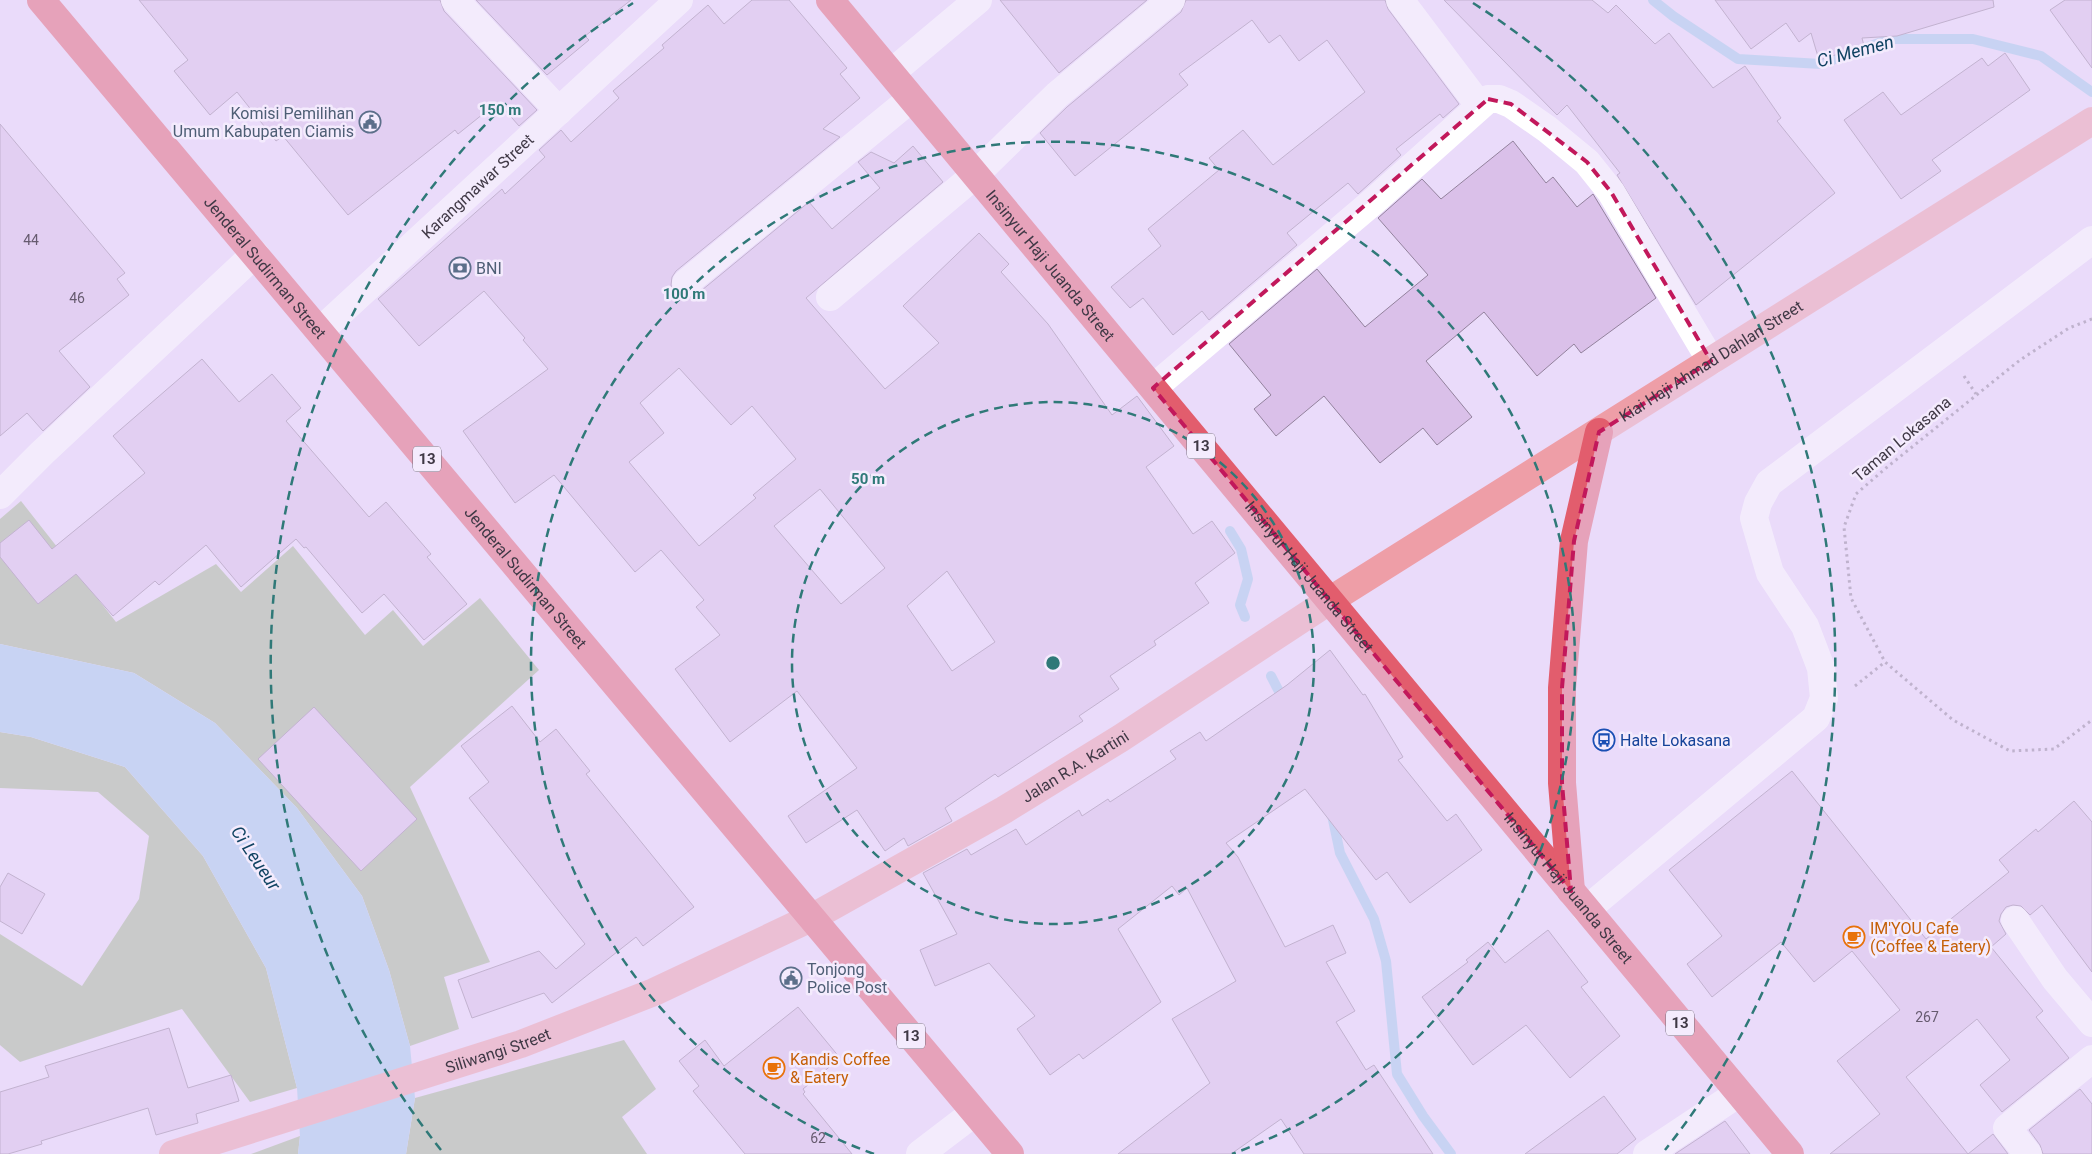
<svg xmlns="http://www.w3.org/2000/svg" width="2092" height="1154" font-family="Roboto,sans-serif">
<rect width="100%" height="100%" fill="#eadbfa"/>
<g fill="#a3b791">
<polygon points="21,501 116,622 216,564 241,592 293,546 365,635 393,610 423,646 480,598 539,670 410,787 490,962 444,977 459,1029 410,1046 389,970 362,896 297,808 215,723 134,673 0,644 0,519"/>
<polygon points="0,732 31,737 125,767 203,856 266,968 297,1088 250,1102 182,1009 20,1062 0,1045 0,934 82,986 139,899 149,836 98,792 0,788"/>
<polygon points="624,1040 656,1089 622,1117 647,1154 406,1154 415,1098"/>
<polygon points="300,1136 298,1154 251,1154"/>
</g>
<polygon fill="#a1cbea" points="0,644 134,673 215,723 297,808 362,896 389,970 410,1046 415,1098 406,1154 298,1154 300,1136 297,1088 266,968 203,856 125,767 31,737 0,732"/>
<g fill="none" stroke-linecap="round" stroke-linejoin="round">
<g stroke="#a1cbea" stroke-width="10">
<polyline points="1653,0 1673,16 1738,59 1821,64 1890,39 1973,39 2041,56 2092,92"/>
<polyline points="1230,531 1241,549 1248,579 1240,605 1245,617"/>
<polyline points="1271,676 1285,703"/>
<polyline points="1332,815 1340,853 1374,919 1386,961 1397,1074 1423,1116 1451,1154"/>
</g>
</g>
<g fill="#dac0e9" stroke="#93829d" fill-rule="evenodd">
<polygon points="139,0 440,0 444,11 537,110 519,126 498,102 458,134 455,130 348,215 283,136 276,141 237,92 210,115 174,71 188,60"/>
<polygon points="476,0 631,0 585,36 589,40 547,75"/>
<path d="M752 0H789L847 68 840 74 860 98 823 129 840 137 676 271 672 277 671 285 674 293 680 297 688 298 696 295 809 202 832 229 880 188 858 162 871 152 894 163 913 146 943 182 806 298 885 389 939 343 903 306 979 233 1009 264 1001 272 1048 324 1112 415 1137 396 1174 446 1146 467 1193 534 1212 521 1235 553 1195 583 1209 603 1154 641 1156 645 1110 676 1119 689 1079 716 1083 721 998 777 995 774 945 808 952 821 908 846 904 838 885 851 857 810 806 843 788 816 857 768 797 691 730 742 675 669 720 635 696 607 704 600 661 550 635 572 554 475 515 503 463 431 548 369 523 340 525 338 484 291 419 346 378 299 502 189 505 194 545 157 539 150 561 130 571 142 619 98 613 91 664 48 662 45 708 5 724 24ZM679 368 731 425 752 406 796 459 753 495 756 498 699 546 629 462 664 433 640 403ZM820 489 885 568 841 604 774 526ZM947 571 995 642 952 671 907 606Z"/>
<polygon points="1000,0 1147,0 1059,73"/>
<polygon points="1186,0 1385,0 1388,9 1459,104 1443,118 1440,114 1396,149 1401,155 1358,194 1348,183 1287,233 1297,245 1209,320 1202,311 1173,335 1143,298 1130,308 1111,287 1161,246 1148,229 1219,170 1209,158 1243,130 1273,165 1365,92 1327,40 1299,61 1280,35 1269,43 1252,20 1179,74 1188,85 1075,176 1040,133 1067,107 1181,12"/>
<polygon points="1444,0 1592,0 1608,13 1616,5 1655,44 1669,33 1713,88 1745,66 1781,118 1777,121 1835,193 1696,305 1617,175 1620,173 1567,105 1557,115"/>
<polygon points="1715,0 1993,0 1994,7 1897,36 1862,38 1864,46 1819,60 1811,33 1799,42 1786,23 1751,49"/>
<polygon points="2065,0 2092,0 2092,68 2050,10"/>
<polygon points="2005,53 2030,90 1932,160 1941,171 1901,199 1844,120 1883,92 1901,115 1982,58 1988,66"/>
<polygon points="0,124 125,273 117,279 129,295 59,351 90,387 43,431 27,413 0,436"/>
<polygon points="1513,141 1546,183 1553,177 1577,207 1593,194 1656,298 1581,353 1574,344 1537,376 1484,312 1426,361 1472,417 1437,445 1423,428 1380,463 1324,396 1276,436 1254,409 1271,395 1229,344 1317,269 1365,327 1428,275 1378,218 1422,179 1441,199"/>
<polygon points="202,359 239,402 272,374 301,408 286,421 369,517 386,502 431,554 427,557 467,604 424,640 384,594 362,613 306,547 304,548 296,539 241,587 206,545 159,585 155,581 113,616 76,574 38,604 0,557 0,543 29,520 52,549 145,473 113,436"/>
<polygon points="1330,650 1363,695 1365,694 1403,757 1398,760 1447,821 1456,814 1482,850 1410,903 1387,872 1376,880 1305,789 1226,843 1238,857 1285,947 1333,925 1346,953 1326,962 1355,1011 1336,1022 1366,1070 1374,1065 1433,1154 1304,1154 1281,1119 1231,1154 1118,1154 1210,1083 1172,1019 1236,981 1187,888 1179,895 1172,886 1118,929 1161,1002 1083,1059 1079,1054 1050,1075 1017,1029 1035,1016 989,963 935,986 920,950 957,934 923,873 967,849 971,855 1016,829 1026,845 1079,810 1082,816 1108,799 1110,802 1176,759 1170,751 1200,732 1206,741 1287,685"/>
<polygon points="512,706 540,742 556,729 590,771 586,774 694,907 643,946 636,937 552,1003 544,993 472,1018 458,980 539,951 556,969 585,944 469,798 489,782 461,746"/>
<polygon points="314,707 417,819 361,871 258,759"/>
<polygon points="1792,771 1926,939 2009,872 1999,860 2036,829 2038,832 2074,801 2092,822 2092,972 2042,905 2030,915 2021,906 2013,905 2006,907 2001,914 1999,921 2006,934 1991,947 2043,1011 2036,1017 2069,1058 2002,1112 1980,1085 2010,1060 1977,1019 1906,1077 1968,1154 1993,1134 2008,1154 1830,1154 1880,1114 1837,1061 1900,1010 1852,951 1814,982 1781,942 1712,997 1687,964 1722,936 1669,870"/>
<polygon points="8,873 45,894 22,934 0,921 0,887"/>
<polygon points="1548,930 1588,982 1581,987 1620,1036 1570,1078 1526,1025 1473,1065 1422,997 1468,962 1466,960 1488,942 1505,963"/>
<polygon points="798,1007 840,1058 803,1089 805,1092 803,1094 852,1154 745,1154 693,1091 699,1086 679,1061 705,1040 724,1066"/>
<polygon points="169,1028 188,1088 231,1075 239,1101 196,1114 198,1123 156,1135 148,1108 41,1141 42,1144 8,1154 0,1154 0,1092 49,1077 45,1066"/>
<polygon points="2080,1089 2092,1104 2092,1154 2043,1154 2040,1145 2029,1130"/>
<polygon points="1604,1096 1636,1139 1617,1154 1525,1154"/>
<polygon points="1725,1121 1750,1154 1675,1154"/>
</g>
<g fill="none" stroke-linecap="round" stroke-linejoin="round">
<g stroke="#8d8297" stroke-width="3" stroke-dasharray="2.5 4" stroke-linecap="butt">
<polyline points="2092,319 2069,328 2020,360 1886,468 1856,494 1844,527 1851,598 1885,662 1953,720 2010,751 2054,749 2092,720"/>
<polyline points="1964,376 1976,394"/>
<polyline points="1855,686 1885,662"/>
</g>
<g stroke="#fff" stroke-width="28">
<polyline points="455,0 559,111"/>
<polyline points="1400,0 1479,105"/>
<polyline points="891,73 978,0"/>
<polyline points="686,283 912,98"/>
<polyline points="830,297 975,175 1057,95 1171,0"/>
<path id="s1" d="M320 331 679 0"/>
<polyline points="1153,388 1375,200 1488,99 1499,99 1511,104 1547,129 1587,162 1611,192 1711,361"/>
<polyline points="0,495 42,453 255,254"/>
<polyline points="1586,910 1816,718 1824,698 1821,668 1805,626 1770,573 1754,518 1758,503 1769,483 2092,240"/>
<polyline points="2015,920 2055,979 2092,1023"/>
<polyline points="920,1154 975,1112"/>
<polyline points="1647,1154 1739,1093"/>
<polyline points="2028,1154 2007,1128 2092,1059"/>
</g>
<path stroke="#ee9ea7" stroke-width="28" id="s2" d="M173 1154 521 1044 654 992 813 917 1004 810 1121 738 1329 601 2092 121"/>
<g stroke="#e25d6d" stroke-width="28">
<path id="s3" d="M41 0 1010 1154"/>
<path id="s4" d="M830 0 1790 1154"/>
<polyline points="1571,891 1562,783 1562,688 1574,541 1599,432"/>
</g>
</g>
<path d="M0 0H2092V1154H0ZM1488 99 1511 104 1587 162 1611 192 1711 361 1599 432 1574 541 1562 688V783L1571 891 1153 388Z" fill="#eadbfa" fill-opacity=".55" fill-rule="evenodd"/>
<path fill="none" stroke="#c2185b" stroke-width="4" stroke-dasharray="10 6" stroke-linejoin="round" d="M1488 99 1511 104 1587 162 1611 192 1711 361 1599 432 1574 541 1562 688V783L1571 891 1153 388Z"/>
<g fill="none" stroke="#2f7978" stroke-width="2.5" stroke-dasharray="9 6">
<circle cx="1053" cy="663" r="261"/>
<path d="M874 1154A522 522 0 1 1 1232 1154"/>
<path d="M441 1150A782 782 0 0 1 633 3M1473 3A782 782 0 0 1 1665 1150"/>
</g>
<defs>
<g id="civic-ring" transform="scale(1.125)"><circle r="9.5" fill="#f4ebfd" stroke="#5c6f8a" stroke-width="1.5"/><path d="M-.6-6.5H3V-4.5H.6V-3L4-1V1h2V6H-6V1h2V-1L-.6-3ZM-1.2 2.5V6h2.4V2.5Z" fill="#5c6f8a"/></g>
<g id="bank-ring" transform="scale(1.125)"><circle r="9.5" fill="#f4ebfd" stroke="#5c6f8a" stroke-width="1.5"/><path d="M-6-4H6V4H-6ZM0-2.3a2.3 2.3 0 1 0 0 4.6a2.3 2.3 0 1 0 0-4.6Z" fill="#5c6f8a"/></g>
<g id="bus-ring" transform="scale(1.125)"><circle r="9.5" fill="#f4ebfd" stroke="#1a4fb4" stroke-width="1.5"/><path d="M-5-6H5V4H4V6H2V4H-2V6H-4V4H-5ZM-3.5-4V0h7V-4ZM-3.5 1.2v1.5H-2V1.2ZM2 1.2v1.5H3.5V1.2Z" fill="#1a4fb4"/></g>
<g id="cafe-ring" transform="scale(1.125)"><circle r="9.5" fill="#f4ebfd" stroke="#e8710a" stroke-width="1.5"/><path d="M-5.5-4.5H6V0H3Q3 3.5 0 3.5H-2.5Q-5.5 3.5-5.5 0ZM3-3.2v2h1.7v-2ZM-6 4.5H4V6H-6Z" fill="#e8710a"/></g>
</defs>
<g fill-rule="evenodd">
<use href="#civic-ring" x="370" y="122"/>
<use href="#bank-ring" x="460" y="268"/>
<use href="#bus-ring" x="1604" y="740"/>
<use href="#cafe-ring" x="1854" y="937"/>
<use href="#civic-ring" x="791" y="978"/>
<use href="#cafe-ring" x="774" y="1068"/>
</g>
<g text-anchor="middle" dominant-baseline="central" stroke-width="5" stroke-linejoin="round" paint-order="stroke">
<g font-size="14" fill="#665b6f">
<text x="31" y="240">44</text>
<text x="77" y="298">46</text>
<text x="1927" y="1017">267</text>
<text x="818" y="1138">62</text>
</g>
<g fill="#f4ebfd" stroke="#766e7d" stroke-width="1">
<rect x="1187" y="433.5" width="28" height="25" rx="4"/>
<rect x="413" y="446.5" width="28" height="25" rx="4"/>
<rect x="1666" y="1010.5" width="28" height="25" rx="4"/>
<rect x="897" y="1023.5" width="28" height="25" rx="4"/>
</g>
<g font-size="15" font-weight="bold" fill="#403946">
<text x="1201" y="446">13</text>
<text x="427" y="459">13</text>
<text x="1680" y="1023">13</text>
<text x="911" y="1036">13</text>
</g>
<g font-size="16" fill="#4e5e75" stroke="#f4ebfd" text-anchor="start">
<text x="354" y="113" text-anchor="end">Komisi Pemilihan<tspan x="354" dy="18">Umum Kabupaten Ciamis</tspan></text>
<text x="476" y="268">BNI</text>
<text x="807" y="969">Tonjong<tspan x="807" dy="18">Police Post</tspan></text>
</g>
<g font-size="16" fill="#403946" stroke="#f4ebfd">
<text stroke="none"><textPath href="#s1" startOffset="214">Karangmawar Street</textPath></text>
<text stroke="none"><textPath href="#s4" startOffset="345">Insinyur Haji Juanda Street</textPath></text>
<text stroke="none"><textPath href="#s3" startOffset="349">Jenderal Sudirman Street</textPath></text>
<text stroke="none"><textPath href="#s2" startOffset="1740">Kiai Haji Ahmad Dahlan Street</textPath></text>
<text transform="translate(1902 439) rotate(-40)">Taman Lokasana</text>
<text stroke="none"><textPath href="#s3" startOffset="754">Jenderal Sudirman Street</textPath></text>
<text stroke="none"><textPath href="#s4" startOffset="750">Insinyur Haji Juanda Street</textPath></text>
<text stroke="none"><textPath href="#s2" startOffset="986">Jalan R.A. Kartini</textPath></text>
<text stroke="none"><textPath href="#s4" startOffset="1155">Insinyur Haji Juanda Street</textPath></text>
<text stroke="none"><textPath href="#s2" startOffset="341">Siliwangi Street</textPath></text>
</g>
<g font-size="16" fill="#164399" stroke="#f4ebfd" text-anchor="start">
<text x="1620" y="740">Halte Lokasana</text>
</g>
<g font-size="16" fill="#c56008" stroke="#f4ebfd" text-anchor="start">
<text x="1870" y="928">IM'YOU Cafe<tspan x="1870" dy="18">(Coffee &amp; Eatery)</tspan></text>
<text x="790" y="1059">Kandis Coffee<tspan x="790" dy="18">&amp; Eatery</tspan></text>
</g>
<g font-size="18" font-style="italic" fill="#104362" stroke="#f4ebfd">
<text transform="translate(1855 51) rotate(-15)">Ci Memen</text>
<text transform="translate(256 858) rotate(56)">Ci Leueur</text>
</g>
</g>
<circle cx="1053" cy="663" r="8" fill="#2f7978" stroke="#f4ebfd" stroke-width="2.5"/>
<g font-size="15" text-anchor="middle" font-weight="bold" fill="#2f7978" stroke="#f4ebfd" stroke-width="5" stroke-linejoin="round" paint-order="stroke">
<text x="500" y="115">150 m</text>
<text x="684" y="299">100 m</text>
<text x="868" y="484">50 m</text>
</g>
</svg>
